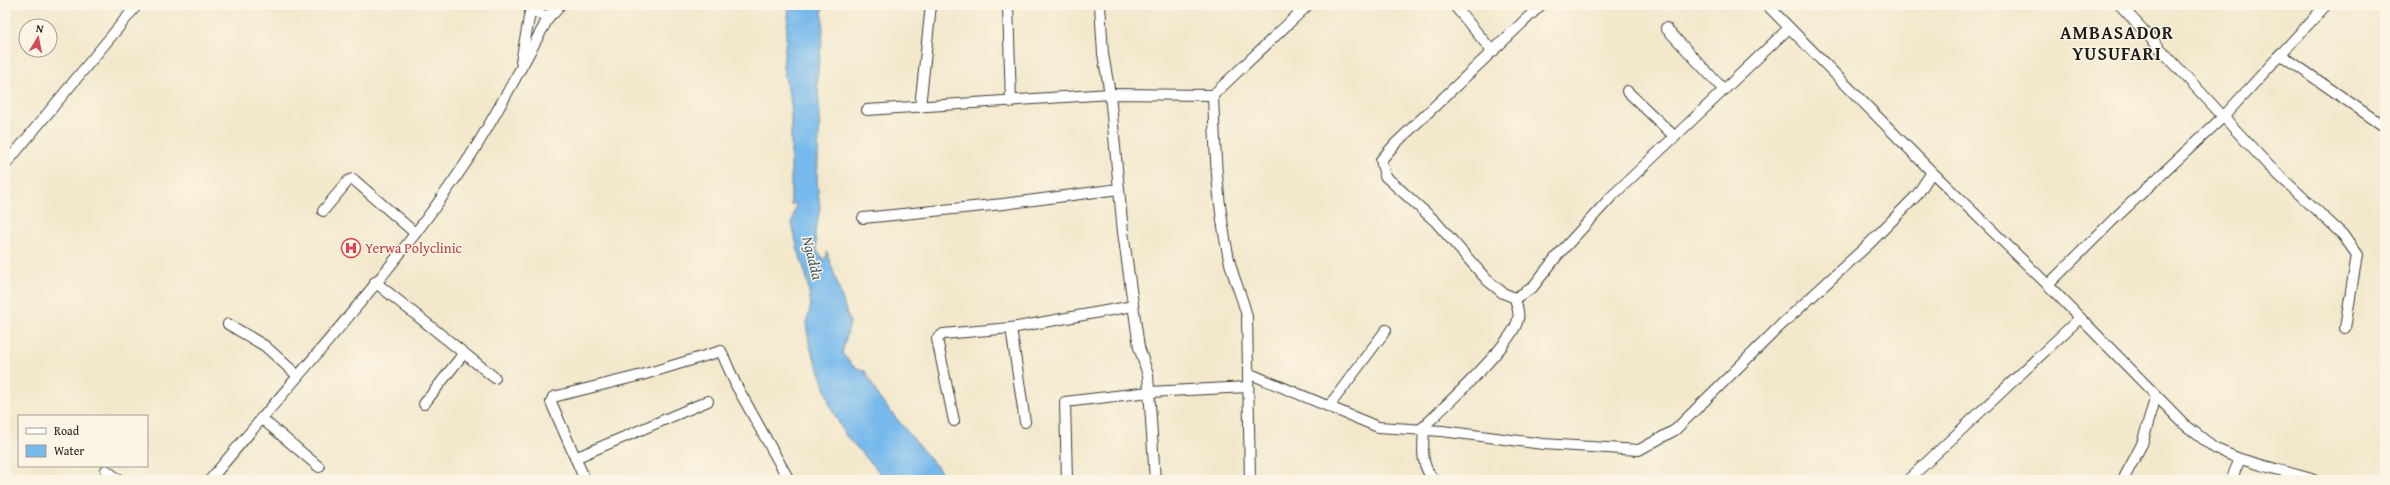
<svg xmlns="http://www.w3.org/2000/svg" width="2390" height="485" font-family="'Gentium Book Plus',serif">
<rect width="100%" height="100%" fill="#fcf5e5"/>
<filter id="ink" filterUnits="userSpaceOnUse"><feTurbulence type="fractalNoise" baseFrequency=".025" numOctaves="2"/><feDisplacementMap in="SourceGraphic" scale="8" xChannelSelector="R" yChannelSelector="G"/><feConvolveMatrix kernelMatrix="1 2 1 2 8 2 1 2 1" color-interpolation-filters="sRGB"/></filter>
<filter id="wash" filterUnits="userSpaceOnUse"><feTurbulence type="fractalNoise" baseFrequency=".012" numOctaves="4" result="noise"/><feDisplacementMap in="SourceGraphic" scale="16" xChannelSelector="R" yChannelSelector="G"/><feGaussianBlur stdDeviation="0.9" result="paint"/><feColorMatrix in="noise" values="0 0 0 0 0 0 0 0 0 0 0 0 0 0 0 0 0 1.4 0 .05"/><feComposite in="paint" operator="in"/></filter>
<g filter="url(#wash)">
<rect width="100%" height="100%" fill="#f3e8cc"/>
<polygon fill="#77b9ec" stroke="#4a6a84" points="789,5 822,5 823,32 817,79 820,113 817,182 820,208 815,234 817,251 825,261 827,252 850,323 842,353 853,366 866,372 879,398 948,480 884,480 875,467 846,436 830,406 822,377 810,347 806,324 811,305 806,275 798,250 792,224 796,202 791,205 791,103 783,68"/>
</g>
<g filter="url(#ink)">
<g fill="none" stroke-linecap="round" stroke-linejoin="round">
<g stroke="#3c3b36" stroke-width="12">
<g id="minor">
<polyline points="531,5 534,11 544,16 554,13 560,5"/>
<polyline points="1008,5 1011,102"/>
<polyline points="1100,5 1103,54 1110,94 1123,232 1139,347 1148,375 1155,480"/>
<polyline points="1454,5 1493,52"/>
<polyline points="1541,5 1396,143 1381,160 1385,176 1435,221 1487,280 1503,293 1515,298 1532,288 1557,256 1610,198 1789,28"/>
<polyline points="1767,5 1932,172 2048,285 2184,424 2216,449 2240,459 2315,480"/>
<polyline points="2120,5 2268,165 2343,235 2357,255 2345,328"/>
<polyline points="1666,28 1724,90"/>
<polyline points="2280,54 2385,127"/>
<polyline points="521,62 531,7"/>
<polyline points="1627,91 1675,137"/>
<path d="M1213 95C1215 150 1217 205 1229 259 1233 279 1243 297 1247 317L1250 480"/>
<polyline points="920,107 931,5"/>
<polyline points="867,110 1110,94 1213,95 1308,5"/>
<polyline points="5,165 137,5"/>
<polyline points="323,211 348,181 353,179 415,233"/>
<polyline points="863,218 1003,204 1119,189"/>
<polyline points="375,282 495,378"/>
<polyline points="2048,285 2114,219 2224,116 2326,5"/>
<polyline points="228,324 265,346 298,376"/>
<polyline points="1011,328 1025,422"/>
<polyline points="1248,373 1378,427 1442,431 1543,444 1639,450 1675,430 1781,325 1870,243 1917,195 1932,172"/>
<polyline points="424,404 464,353"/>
<polyline points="1329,406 1386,330"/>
<polyline points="261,418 319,467"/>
<polyline points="954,421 937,339 943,334 1011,328 1133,306"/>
<path d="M1421 429C1442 409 1514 343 1518 319 1520 313 1516 304 1515 298"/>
<path d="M1424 429C1423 449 1420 465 1434 480"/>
<polyline points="575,458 708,401"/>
<polyline points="106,470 119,480"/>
<path d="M210 480C298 373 395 271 471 155 499 110 524 62 550 15"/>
<polyline points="585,480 551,402 553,397 642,375 721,351 736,385 789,480"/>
<polyline points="1067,480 1065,402 1149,392 1248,387"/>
<polyline points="1908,480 2080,318"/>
<polyline points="2123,480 2142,444 2156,396"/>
<polyline points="2231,480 2240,459"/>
</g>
</g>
<use href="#minor" stroke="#fff" stroke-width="10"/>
</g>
</g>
<defs>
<g id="hospital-ring" transform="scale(1)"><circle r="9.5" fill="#fcf5e5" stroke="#e0444e" stroke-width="1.5"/><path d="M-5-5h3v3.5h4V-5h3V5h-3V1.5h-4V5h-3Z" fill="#e0444e"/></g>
</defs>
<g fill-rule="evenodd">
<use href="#hospital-ring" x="351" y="248"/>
</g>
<g text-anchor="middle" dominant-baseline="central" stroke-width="3" stroke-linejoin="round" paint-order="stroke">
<g font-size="14" fill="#be3a42" stroke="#fcf5e5" text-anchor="start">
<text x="365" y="248">Yerwa Polyclinic</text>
</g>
<g font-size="15" font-style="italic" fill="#405b6f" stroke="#fcf5e5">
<text transform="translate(813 258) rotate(76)">Ngadda</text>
</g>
<g font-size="18" font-weight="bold" letter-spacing="1" fill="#1c1c1c" stroke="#fcf5e5">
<text x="2117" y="32">AMBASADOR<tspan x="2117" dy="21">YUSUFARI</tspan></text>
</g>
</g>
<rect width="2390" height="485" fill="none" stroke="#fcf5e5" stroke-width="20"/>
<rect x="18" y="415" width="130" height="52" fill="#fcf5e5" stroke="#a29e95"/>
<rect x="26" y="428" width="20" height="6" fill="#ffffff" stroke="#a29e95"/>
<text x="54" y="435" font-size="12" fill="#1c1c1c">Road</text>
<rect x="26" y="445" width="20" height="12" fill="#77b9ec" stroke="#a29e95"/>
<text x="54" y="455" font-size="12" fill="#1c1c1c">Water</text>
<g transform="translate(38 38) rotate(10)"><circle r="19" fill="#fcf5e5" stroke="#a29e95"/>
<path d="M0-3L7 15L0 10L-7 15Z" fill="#d1495b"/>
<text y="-6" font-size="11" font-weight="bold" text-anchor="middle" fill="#1c1c1c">N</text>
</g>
</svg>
